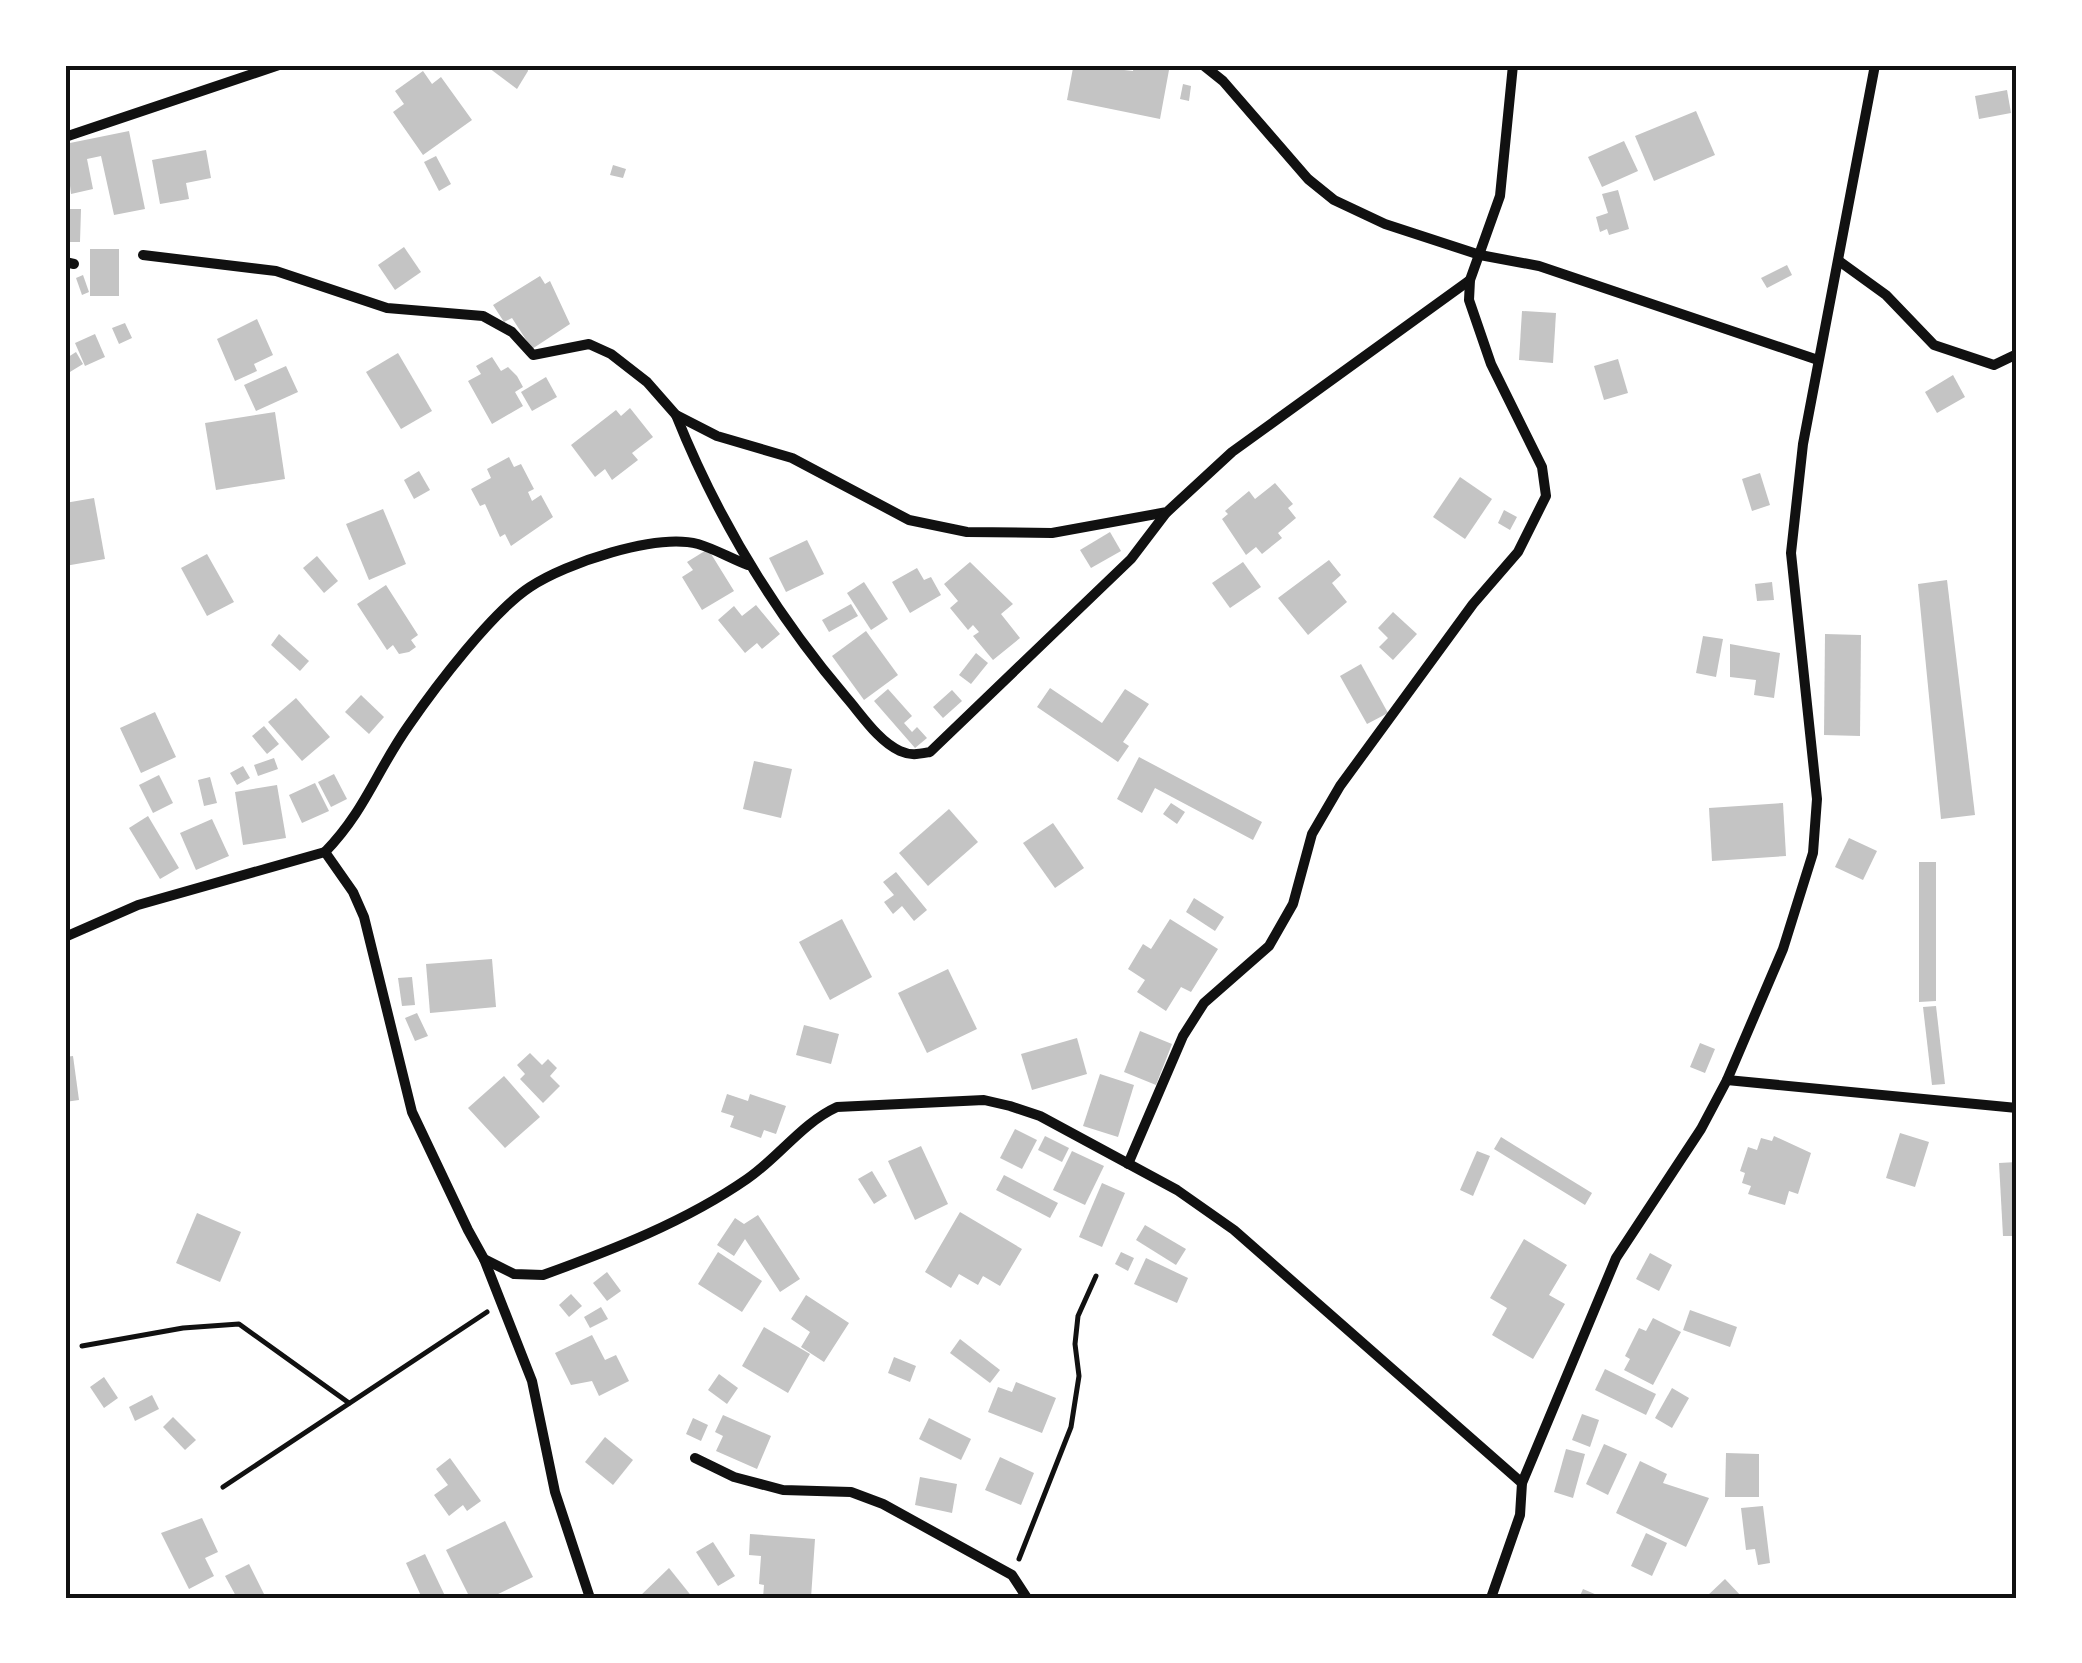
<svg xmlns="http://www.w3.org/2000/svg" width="2082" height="1663" font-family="'Archivo Narrow',sans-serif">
<rect width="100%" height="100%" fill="#fff"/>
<g fill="#c4c4c4">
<polygon points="485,65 527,65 528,71 517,89"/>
<polygon points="1080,65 1133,71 1134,65 1142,65 1169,70 1160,119 1067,100 1073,68 1079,69"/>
<polygon points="423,71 432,84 441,77 472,120 423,155 393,112 404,104 395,91"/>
<polygon points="1183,84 1191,86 1189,101 1180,99"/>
<polygon points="2007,90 2011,113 1979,119 1975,96"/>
<polygon points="1696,111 1715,155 1654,181 1635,136"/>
<polygon points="129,131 145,209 114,215 101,156 87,159 93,189 71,194 65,144"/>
<polygon points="1624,141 1638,171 1602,187 1588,157"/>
<polygon points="206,150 211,178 186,183 189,199 160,204 152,160"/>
<polygon points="436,156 451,184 439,191 424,162"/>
<polygon points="613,165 626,169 623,178 610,175"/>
<polygon points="1618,190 1629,229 1609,235 1607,229 1600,232 1596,217 1608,213 1602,194"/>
<polygon points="65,209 81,209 80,242 65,242"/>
<polygon points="404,247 421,272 395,290 378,265"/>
<rect x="90" y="249" width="29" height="47"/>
<polygon points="1787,265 1792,275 1767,288 1761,278"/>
<polygon points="83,275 89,292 82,295 76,278"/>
<polygon points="540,276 545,284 550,281 570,324 532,349 512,318 504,322 493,305"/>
<polygon points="1522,311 1556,313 1553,363 1519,360"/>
<polygon points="257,319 273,355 254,364 257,371 235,381 217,339"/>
<polygon points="125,323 132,338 119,344 112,328"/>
<polygon points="95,334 105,357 85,366 75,343"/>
<polygon points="76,352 83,364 65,375 65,359"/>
<polygon points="398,353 432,411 401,429 366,372"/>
<polygon points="492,357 501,371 508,367 517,376 523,387 515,392 523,406 492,424 468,381 481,374 476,366"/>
<polygon points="1618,359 1628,393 1604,400 1594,366"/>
<polygon points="286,366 298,392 256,411 244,385"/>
<polygon points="1953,375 1965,397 1937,413 1925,392"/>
<polygon points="546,377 557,397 532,411 521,392"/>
<polygon points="630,408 653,437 632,453 638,460 612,480 605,469 595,477 571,445 616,410 621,416"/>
<polygon points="275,412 285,479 216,490 205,423"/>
<polygon points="509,457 514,467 521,464 534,489 528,492 532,501 541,495 553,517 511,546 505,534 500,537 485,504 480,506 471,489 491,478 487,469"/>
<polygon points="419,471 430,490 414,499 404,480"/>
<polygon points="1760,473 1770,505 1752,511 1742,479"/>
<polygon points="1460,477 1492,499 1465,539 1433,517"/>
<polygon points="1275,483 1293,504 1288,508 1296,518 1278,533 1282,538 1262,554 1256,547 1246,555 1222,519 1228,514 1225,511 1249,491 1255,499"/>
<polygon points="94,498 105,559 65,566 65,503"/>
<polygon points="383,509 406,564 369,580 346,524"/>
<polygon points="1504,510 1517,517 1510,530 1498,523"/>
<polygon points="1110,532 1121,551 1091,568 1080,550"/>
<polygon points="807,540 824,574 786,592 769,558"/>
<polygon points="708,549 734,591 702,610 682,577 693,570 687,562"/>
<polygon points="207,554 234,602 207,616 181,568"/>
<polygon points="317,556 338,581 324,593 303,568"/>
<polygon points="1329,560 1341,575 1332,583 1347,602 1308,635 1278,598"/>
<polygon points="970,562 1013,604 1001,614 1020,638 993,660 973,636 979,632 973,625 968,630 950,608 958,601 944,584"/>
<polygon points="1243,562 1261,587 1230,608 1212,583"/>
<polygon points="917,568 924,580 931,577 941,595 910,613 892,582"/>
<polygon points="1947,580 1975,815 1941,819 1918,584"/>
<polygon points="864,582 888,619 871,630 847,593"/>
<polygon points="1772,582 1774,600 1757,601 1755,584"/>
<polygon points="386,585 418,635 411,640 416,647 409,652 399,654 393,645 387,650 357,604"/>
<polygon points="851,604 858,616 829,632 822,620"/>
<polygon points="756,605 780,634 762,649 757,643 745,653 718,620 734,606 742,616"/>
<polygon points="1393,612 1417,634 1393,660 1379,647 1388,638 1378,628"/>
<polygon points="866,631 898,675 864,700 832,656"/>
<polygon points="279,634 309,661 300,671 271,645"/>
<polygon points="1825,634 1861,635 1860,736 1824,735"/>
<polygon points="1703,636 1723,639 1716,677 1696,673"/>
<polygon points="1730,644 1780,653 1774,698 1754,695 1756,680 1730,677"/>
<polygon points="976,653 988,663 971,684 959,675"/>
<polygon points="1361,664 1388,713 1367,724 1340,676"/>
<polygon points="1050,688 1102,723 1125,689 1149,704 1123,742 1129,746 1118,762 1037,707"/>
<polygon points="888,689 912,716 904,723 912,732 917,727 927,738 915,748 874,701"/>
<polygon points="952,690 962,701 943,718 933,707"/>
<polygon points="361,695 384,717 369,734 345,712"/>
<polygon points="296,698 330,737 302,761 268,722"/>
<polygon points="155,712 176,757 141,773 120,728"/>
<polygon points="264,726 279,744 267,754 252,736"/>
<polygon points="1139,757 1262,822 1253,840 1155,788 1142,813 1117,799"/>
<polygon points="274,758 278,769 258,776 254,765"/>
<polygon points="754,761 792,769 781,818 743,809"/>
<polygon points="243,766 250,778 237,785 230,773"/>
<polygon points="334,774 347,799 331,807 318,782"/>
<polygon points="159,775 173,803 153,813 139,785"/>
<polygon points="210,777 217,803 204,806 198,780"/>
<polygon points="315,783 329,811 302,823 289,795"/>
<polygon points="277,785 286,838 243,845 235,792"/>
<polygon points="1171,803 1185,812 1177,824 1163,814"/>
<polygon points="1783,803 1786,856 1712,861 1709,808"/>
<polygon points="949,809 978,842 928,886 899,853"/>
<polygon points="148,816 179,868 160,879 129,828"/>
<polygon points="212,819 229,856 196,870 180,833"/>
<polygon points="1053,823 1084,868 1055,888 1023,843"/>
<polygon points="1849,838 1877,851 1863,880 1835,867"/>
<polygon points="1919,862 1936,862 1936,1001 1919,1002"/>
<polygon points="896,872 927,910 914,921 902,906 893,914 884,902 894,895 883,882"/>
<polygon points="1194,898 1224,917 1215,931 1186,912"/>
<polygon points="842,919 872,977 830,1000 799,942"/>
<polygon points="1170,919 1218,949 1191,992 1181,987 1166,1011 1137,992 1145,980 1128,969 1143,944 1151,949"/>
<polygon points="492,959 496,1007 430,1013 426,964"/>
<polygon points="948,969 977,1029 927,1053 898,993"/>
<polygon points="412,977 415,1005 402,1006 398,978"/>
<polygon points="1936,1006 1945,1084 1932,1085 1923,1007"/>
<polygon points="417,1013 428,1036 415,1041 405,1018"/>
<polygon points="804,1025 839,1034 831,1064 796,1055"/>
<polygon points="1140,1031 1172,1044 1156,1085 1124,1072"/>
<polygon points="1077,1038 1087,1074 1032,1090 1021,1054"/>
<polygon points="1700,1043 1715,1049 1705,1073 1690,1067"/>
<polygon points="530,1053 542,1065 548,1059 557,1068 550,1076 560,1086 543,1103 520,1079 525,1074 517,1065"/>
<polygon points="73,1056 79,1100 65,1102 65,1057"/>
<polygon points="1100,1074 1134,1085 1118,1137 1083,1126"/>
<polygon points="504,1076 540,1117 505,1148 468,1108"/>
<polygon points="727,1094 748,1101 750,1094 786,1106 776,1134 764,1130 761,1138 730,1127 734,1116 721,1112"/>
<polygon points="1015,1129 1037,1140 1022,1169 1000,1158"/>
<polygon points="1900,1133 1929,1142 1915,1187 1886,1178"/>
<polygon points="1045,1136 1069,1148 1062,1162 1038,1150"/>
<polygon points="1774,1136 1811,1153 1798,1194 1789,1191 1785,1205 1748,1194 1751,1186 1742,1183 1745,1173 1740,1171 1748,1147 1757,1150 1761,1138 1772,1141"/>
<polygon points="1501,1137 1592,1193 1585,1205 1494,1149"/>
<polygon points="921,1146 948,1204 915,1220 888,1161"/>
<polygon points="1072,1151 1104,1166 1085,1205 1053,1190"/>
<polygon points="1477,1151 1490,1156 1473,1196 1460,1190"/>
<polygon points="2017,1162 2017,1236 2003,1236 1999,1163"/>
<polygon points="872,1171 887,1196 874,1204 858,1179"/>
<polygon points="1004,1175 1058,1203 1050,1218 996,1190"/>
<polygon points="1102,1183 1125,1193 1102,1247 1079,1237"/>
<polygon points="960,1212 1022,1249 1000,1286 983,1276 978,1285 959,1274 951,1288 925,1272"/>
<polygon points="197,1213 241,1232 220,1282 176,1263"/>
<polygon points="758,1215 800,1279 780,1292 745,1239 734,1256 717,1245 735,1218 744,1224"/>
<polygon points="1145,1225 1186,1249 1176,1265 1136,1240"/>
<polygon points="1524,1239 1567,1265 1549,1295 1565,1304 1533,1359 1492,1335 1507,1308 1490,1298"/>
<polygon points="718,1252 762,1281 742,1312 698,1284"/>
<polygon points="1121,1252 1134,1258 1128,1271 1115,1264"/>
<polygon points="1650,1253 1672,1265 1659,1291 1636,1279"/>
<polygon points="1146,1258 1188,1278 1177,1303 1134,1284"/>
<polygon points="607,1272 621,1291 607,1301 593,1283"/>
<polygon points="571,1294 582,1306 569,1317 559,1305"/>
<polygon points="806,1295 849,1323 824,1362 801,1347 810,1332 791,1319"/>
<polygon points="601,1307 608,1319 590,1328 584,1317"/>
<polygon points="1690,1310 1737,1327 1730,1347 1683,1330"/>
<polygon points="1653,1318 1681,1332 1653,1385 1624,1370 1630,1359 1625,1356 1639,1328 1646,1331"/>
<polygon points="764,1327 810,1354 788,1393 742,1366"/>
<polygon points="592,1335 605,1360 616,1355 629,1381 599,1396 592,1381 571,1385 555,1353"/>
<polygon points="960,1339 1000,1370 990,1383 950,1353"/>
<polygon points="894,1357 916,1366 910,1382 888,1373"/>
<polygon points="1605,1369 1656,1394 1646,1415 1595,1390"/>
<polygon points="719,1374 738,1388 727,1404 708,1390"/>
<polygon points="104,1377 118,1398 104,1408 90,1387"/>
<polygon points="1016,1382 1056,1398 1042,1433 988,1412 998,1387 1012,1392"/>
<polygon points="1672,1388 1689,1398 1672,1428 1655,1418"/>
<polygon points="152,1395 159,1409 135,1421 129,1407"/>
<polygon points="1582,1414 1599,1420 1590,1447 1572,1440"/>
<polygon points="723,1415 771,1436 757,1469 716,1451 723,1436 715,1432"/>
<polygon points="173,1417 196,1440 185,1450 163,1427"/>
<polygon points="693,1418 708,1425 701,1441 686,1434"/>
<polygon points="929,1418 971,1439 961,1460 919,1439"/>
<polygon points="605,1437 633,1460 613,1485 585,1462"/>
<polygon points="1604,1444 1627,1454 1608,1495 1586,1484"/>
<polygon points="1566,1449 1585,1454 1573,1498 1554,1492"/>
<polygon points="1726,1453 1759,1454 1759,1497 1725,1497"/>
<polygon points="1000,1457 1034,1473 1021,1505 985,1490"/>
<polygon points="450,1458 481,1501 467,1511 463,1505 449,1516 434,1495 448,1485 436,1469"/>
<polygon points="1640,1461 1667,1474 1663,1483 1709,1498 1686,1547 1616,1513"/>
<polygon points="920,1477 957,1484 952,1513 915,1505"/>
<polygon points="1763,1506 1770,1563 1758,1565 1755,1549 1746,1550 1741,1508"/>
<polygon points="202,1518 218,1552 205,1558 214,1576 189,1589 161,1533"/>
<polygon points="505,1521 533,1577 490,1598 470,1598 446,1550"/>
<polygon points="1646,1533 1667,1543 1652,1576 1631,1566"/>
<polygon points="750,1534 815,1539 811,1598 763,1598 764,1585 759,1584 761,1556 749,1555"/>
<polygon points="713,1542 735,1576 718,1586 696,1552"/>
<polygon points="425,1554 446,1598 422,1598 406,1563"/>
<polygon points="249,1564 265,1596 261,1598 237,1598 225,1576"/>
<polygon points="669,1568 693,1598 638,1598"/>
<polygon points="1725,1579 1743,1598 1705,1598"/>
<polygon points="1583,1589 1604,1598 1579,1598"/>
</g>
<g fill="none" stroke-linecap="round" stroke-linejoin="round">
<g stroke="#111" stroke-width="5">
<polyline points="82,1346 183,1328 239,1324 349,1403"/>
<polyline points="223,1487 487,1312"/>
<polyline points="1019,1559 1071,1427 1079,1376 1075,1344 1078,1316 1096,1276"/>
</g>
<g stroke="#111" stroke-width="10">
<polyline points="1203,65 1223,81 1308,179 1334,200 1385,224 1480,255 1539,266 1818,360"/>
<polyline points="65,137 279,65"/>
<polyline points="143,255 276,271 387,308 483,316 512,332 533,355 589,344 611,354 647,382 676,415 717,436 792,458 909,520 967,532 1052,533 1167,512 1232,452 1470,280"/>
<polyline points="1839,261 1886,295 1934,345 1994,365 2017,354"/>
<polyline points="65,262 74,264"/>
<path d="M676 415C718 520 773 611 846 697 861 714 878 741 900 751 911 756 919 754 930 752L1131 559 1166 513"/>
<path d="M325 852C365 811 377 770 409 725 436 686 492 612 530 587 566 563 656 533 698 544 715 549 732 559 748 565"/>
<path d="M65 937 138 905 325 852 353 892 364 917 412 1112 468 1230 484 1259 514 1274 543 1275C612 1250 685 1222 747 1179 779 1157 802 1123 837 1107L984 1100 1010 1106 1040 1116 1177 1190 1234 1230 1522 1483"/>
<polyline points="1727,1080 2017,1108"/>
<polyline points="1128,1164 1183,1036 1204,1003 1269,946 1293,904 1312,834 1340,786 1473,604 1518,552 1546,496 1542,467 1491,364 1469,300 1470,280 1500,196 1513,65"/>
<polyline points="484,1259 532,1381 555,1492 590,1598"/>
<polyline points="695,1458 734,1477 783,1490 851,1492 883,1504 1012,1575 1027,1598"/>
<polyline points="1491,1598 1520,1515 1522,1483 1616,1258 1701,1129 1727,1080 1783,949 1813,853 1817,799 1791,553 1803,444 1875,65"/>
</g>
</g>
<rect width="2082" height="1663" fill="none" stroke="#ffffff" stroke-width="135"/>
<rect x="68" y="68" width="1946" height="1528" fill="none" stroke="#111" stroke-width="4"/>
</svg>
